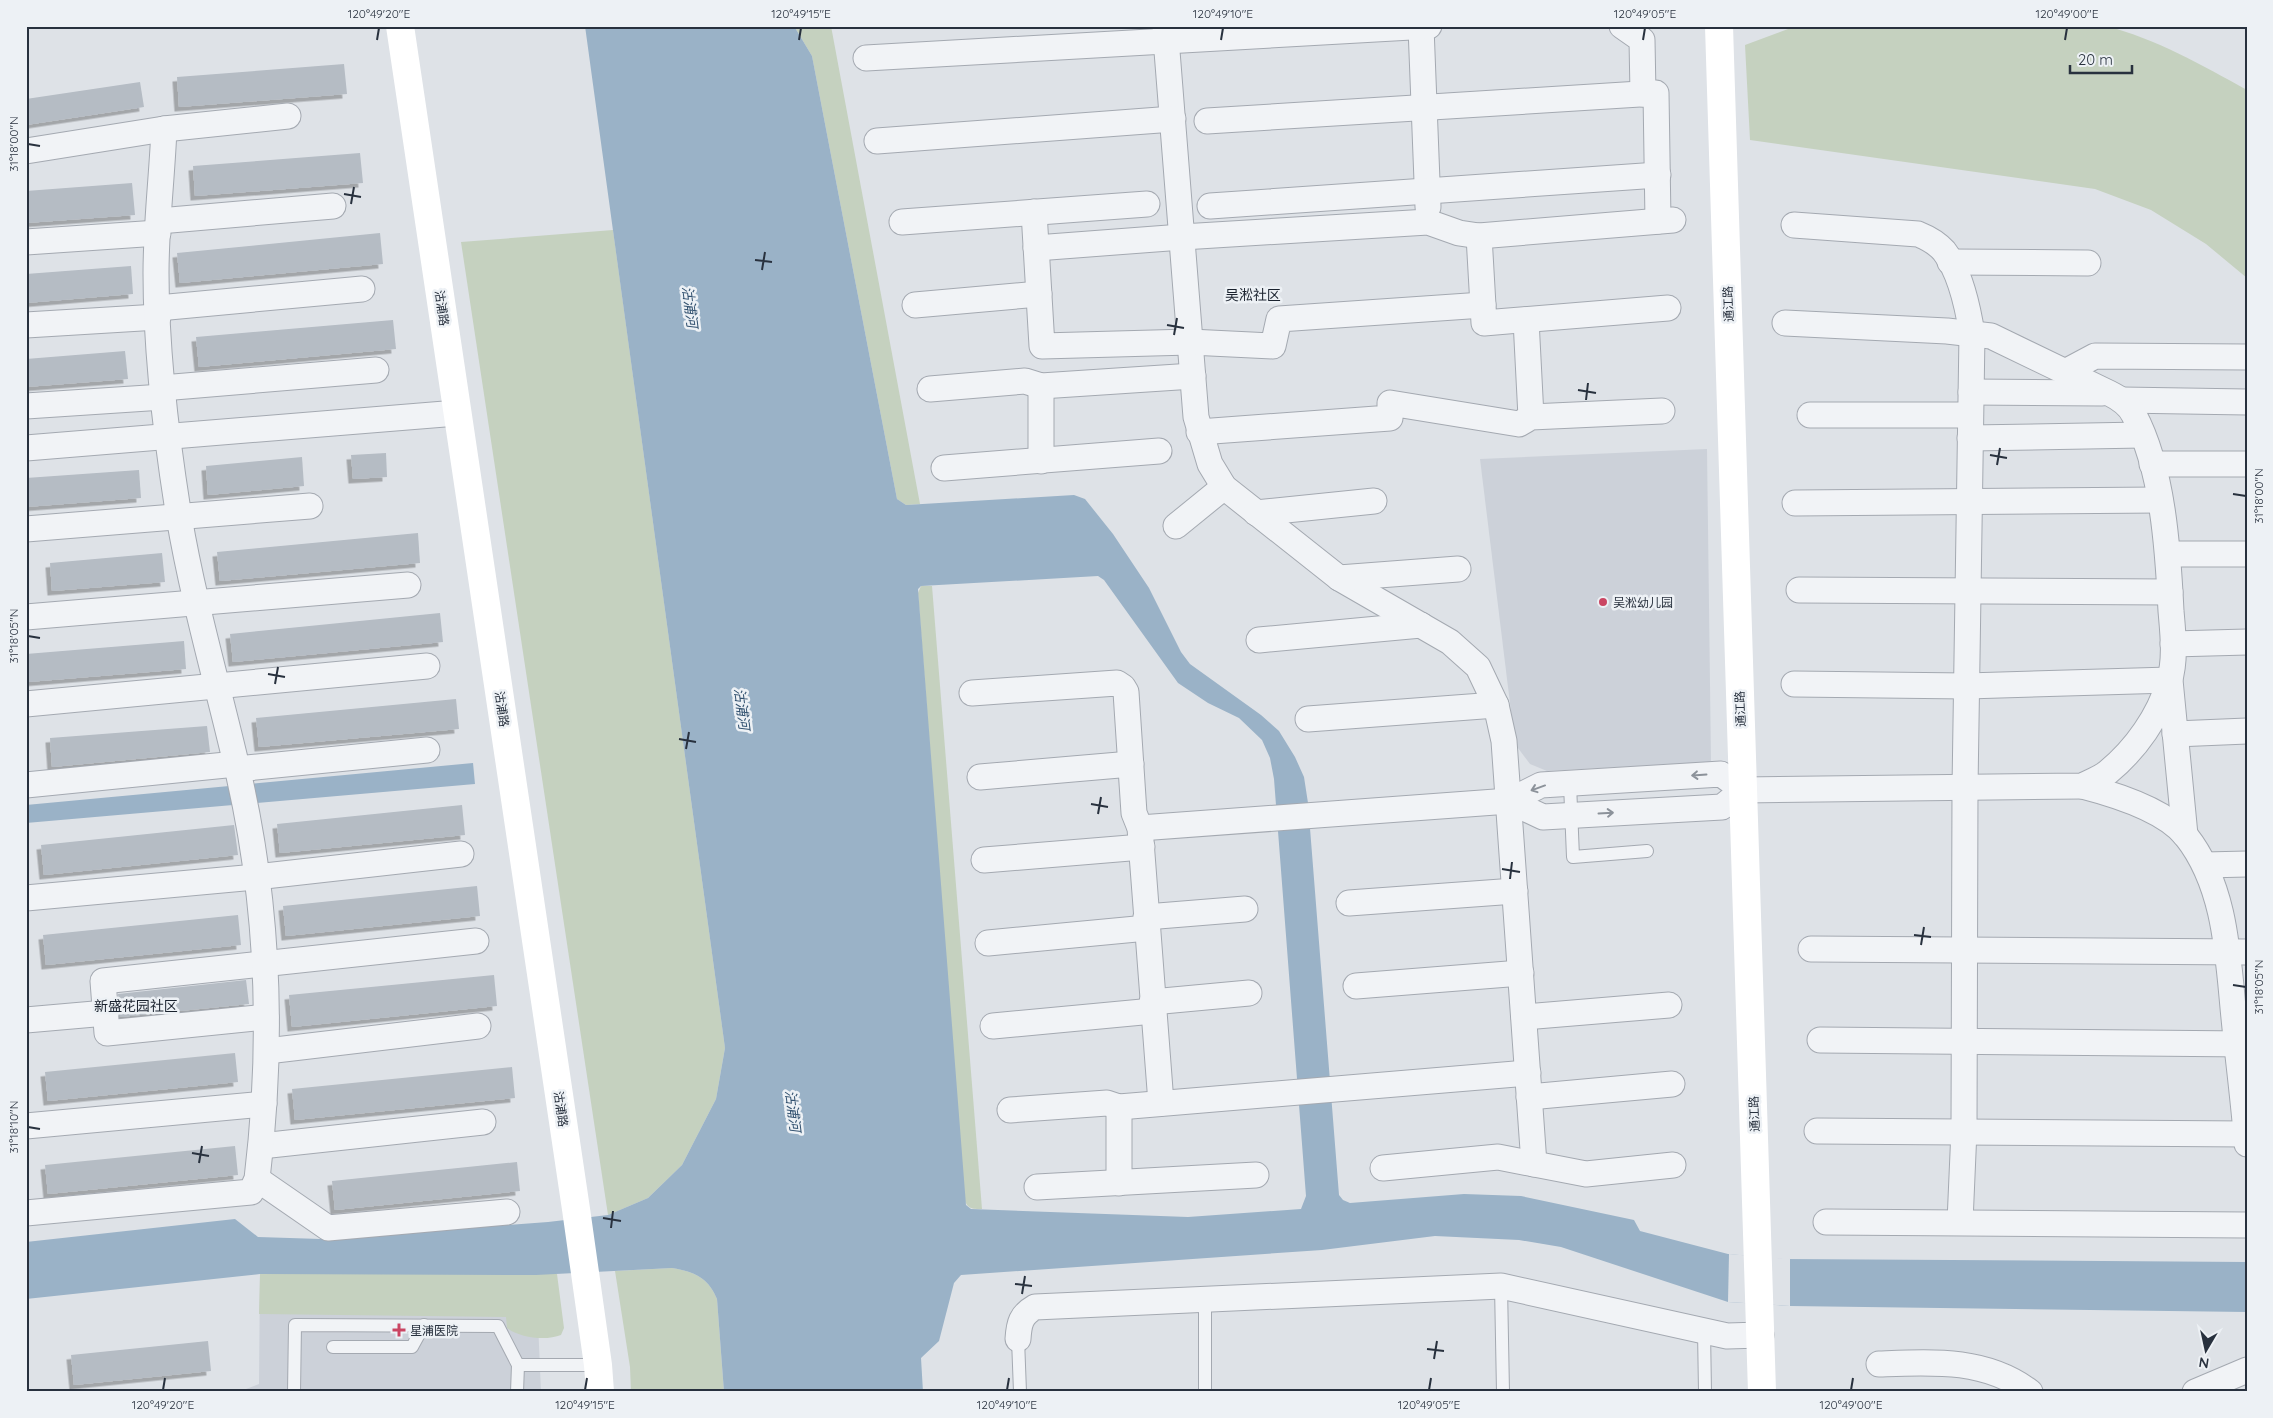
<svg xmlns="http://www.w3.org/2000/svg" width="2273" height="1418" font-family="Quicksand,'Noto Sans SC',sans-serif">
<defs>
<filter id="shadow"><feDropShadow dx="-4.5" dy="4.5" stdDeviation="0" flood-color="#0004"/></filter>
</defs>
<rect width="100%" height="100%" fill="#dee2e7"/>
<g fill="#ccd1d9">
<polygon points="1707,449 1711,762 1547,771 1530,764 1515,744 1480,459"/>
<polygon points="260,1274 536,1275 541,1392 238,1392 259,1384"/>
</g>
<g fill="#c5d1bf">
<polygon points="794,26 831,26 920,504 906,505 897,499 812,56"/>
<path d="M1796 26H2106C2156 39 2202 65 2247 90V278L2206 244 2151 210 2095 189 1750 140 1745 45Z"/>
<polygon points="613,230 725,1048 716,1099 682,1165 648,1198 608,1215 461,242"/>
<path d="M921 586H932L982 1209C972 1209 967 1209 964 1198L918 593Z"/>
<path d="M672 1268C694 1272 708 1277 717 1299L724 1392H631L630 1367 615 1271Z"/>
<path d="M260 1274H557L564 1328 561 1335C546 1341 520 1338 507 1328L506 1317 259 1314Z"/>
</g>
<g fill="#9ab2c7" fill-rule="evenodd">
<path d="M585 26H794L812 56 897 499 906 505 1074 495 1085 499 1113 534 1149 588 1181 652 1190 664 1261 715 1279 731 1295 757 1304 777 1308 803 1339 1195 1343 1200 1350 1203 1464 1194 1521 1196 1634 1220 1640 1231 1728 1254 1783 1259 2247 1262V1312L1790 1306 1728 1302 1561 1247 1519 1240 1435 1236 1322 1250 961 1275 954 1283 939 1341 921 1358 923 1392H724L717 1299C708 1277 694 1272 672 1268L536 1275 260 1274 26 1299V1242L235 1219 258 1237 321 1239 548 1222 608 1215 648 1198 682 1165 716 1099 725 1048ZM1098 576 1104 580 1178 683 1208 703 1239 718 1262 740 1270 758 1274 779 1306 1196 1301 1209 1188 1217 971 1209 966 1205 918 589 921 586Z"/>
<polygon points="473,763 475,784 26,823 26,805"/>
</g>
<polygon fill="#dee2e7" points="1729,1254 1790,1259 1790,1306 1728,1302"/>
<g fill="#b5bcc4" filter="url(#shadow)">
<polygon points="344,64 347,94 179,107 177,77"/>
<polygon points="140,82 144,107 26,125 26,99"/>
<polygon points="360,153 363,183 195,196 193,166"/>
<polygon points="132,183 135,215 26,223 26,191"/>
<polygon points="380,233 383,264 180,283 177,253"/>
<polygon points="131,266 133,294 26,303 26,274"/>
<polygon points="393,320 396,349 199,367 196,337"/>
<polygon points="125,351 128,379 26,387 26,359"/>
<polygon points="386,453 387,477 353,479 351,455"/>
<polygon points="302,457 304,486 208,495 206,466"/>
<polygon points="139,470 141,498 26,507 26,478"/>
<polygon points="418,533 420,563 220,581 217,552"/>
<polygon points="162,553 165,582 52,591 50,563"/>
<polygon points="440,613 443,642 233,662 230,634"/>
<polygon points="184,641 186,669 28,682 26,654"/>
<polygon points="456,699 459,729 259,747 256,718"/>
<polygon points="207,726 210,752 52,767 50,738"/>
<polygon points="462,805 465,835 280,853 277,824"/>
<polygon points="234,825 238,855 44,875 41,845"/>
<polygon points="477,886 480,916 286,936 283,906"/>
<polygon points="238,915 241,945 46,965 43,935"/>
<polygon points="494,975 497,1006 292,1027 289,995"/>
<polygon points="246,980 249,1004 120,1017 118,994"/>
<polygon points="235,1053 238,1082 48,1101 45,1072"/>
<polygon points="512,1067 515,1098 295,1120 292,1089"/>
<polygon points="235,1146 238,1175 48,1194 45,1165"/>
<polygon points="517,1162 520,1191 335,1210 332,1181"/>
<polygon points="208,1341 211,1371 74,1385 71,1355"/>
</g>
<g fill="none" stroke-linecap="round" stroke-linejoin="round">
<g stroke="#a4a9b1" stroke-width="14">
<g id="lane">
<polyline points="1570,784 1573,857 1647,851"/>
<polyline points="1501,1286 1503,1392"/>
<polyline points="1704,1331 1705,1392"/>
<polyline points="1018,1339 1020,1392"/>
<polyline points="333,1347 412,1347 424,1325"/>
<polyline points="518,1365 598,1365"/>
<polyline points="294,1392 295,1325 498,1326 518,1365 517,1392"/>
<polyline points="1205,1392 1205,1299"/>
</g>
</g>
<g stroke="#a4a9b1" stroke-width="27">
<g id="street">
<polyline points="1165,26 1196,417 1210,464 1224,487 1339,578 1450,642 1478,667 1496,705 1504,741 1534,1164"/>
<polyline points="1622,26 1642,40 1643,94"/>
<polyline points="1421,27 1428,207"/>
<polyline points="866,58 1429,26"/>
<polyline points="1207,121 1656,93 1658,221"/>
<polyline points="877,141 1173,119"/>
<polyline points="26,151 164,129 288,116"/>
<polyline points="1210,206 1658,175"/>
<polyline points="1034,212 1042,346 1190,342 1273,346 1279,319 1483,305"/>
<polyline points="159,221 333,206"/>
<polyline points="902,222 1147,204"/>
<path d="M1794 225 1918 234C1928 238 1937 243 1944 251 1961 273 1968 308 1972 334L1965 788 1964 1130 1960 1222"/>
<polyline points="1479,236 1484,323 1668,308"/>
<polyline points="26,242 158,233"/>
<polyline points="1036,248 1182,237 1428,222 1459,233 1479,236 1673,220"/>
<polyline points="1950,262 2088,263"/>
<polyline points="915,305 1039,294"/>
<polyline points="158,308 362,289"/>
<polyline points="1526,320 1531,417"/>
<polyline points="26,325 158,317"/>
<polyline points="2065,372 2095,356 2247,357"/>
<polyline points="162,388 376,370"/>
<polyline points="930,389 1025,381 1041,386 1193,376"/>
<polyline points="1971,392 2102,393"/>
<polyline points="2122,400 2247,402"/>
<polyline points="26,406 163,397"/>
<polyline points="1810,415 1970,415"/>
<polyline points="1199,432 1390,418 1390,403 1519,424 1531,417 1662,411"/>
<polyline points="1970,438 2142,435"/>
<polyline points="26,448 457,413"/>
<polyline points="1041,461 1041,386"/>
<polyline points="2152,464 2247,464"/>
<polyline points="944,468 1159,451"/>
<polyline points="1795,503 2160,500"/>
<polyline points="1256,513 1374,501"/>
<polyline points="1176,526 1224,487"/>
<polyline points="26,529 310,506"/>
<polyline points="2168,554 2247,554"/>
<polyline points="1339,578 1458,569"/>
<polyline points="1799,590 2170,592"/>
<polyline points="26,617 408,585"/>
<polyline points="1259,640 1421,625"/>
<polyline points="2173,644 2247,642"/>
<polyline points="1794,684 1967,686 2170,680 2185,835"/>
<polyline points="972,693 1117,683 1123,687 1126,692 1134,813 1140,828 1161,1103"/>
<polyline points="26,704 427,666"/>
<polyline points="1308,719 1496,705"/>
<polyline points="2175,734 2247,731"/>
<polyline points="237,769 427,750"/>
<polyline points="980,777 1131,764"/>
<polyline points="26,785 236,764"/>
<path d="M2082 786C2113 794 2165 810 2186 836 2228 889 2228 963 2235 1028 2239 1066 2244 1105 2247 1144"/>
<polyline points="1509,801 1543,817 1722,807 1743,790"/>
<path d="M1140 828 1509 801 1541 785 1721 774 1743 790 2082 786C2090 782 2101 778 2108 772 2136 749 2159 716 2169 682 2176 660 2173 634 2171 611 2168 550 2163 469 2134 415 2129 404 2119 398 2109 393L1991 336 1947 331 1785 323"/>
<polyline points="984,860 1142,847"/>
<polyline points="2205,865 2247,864"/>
<polyline points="26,898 256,877 461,854"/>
<polyline points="1349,903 1515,891"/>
<polyline points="1146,917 1245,909"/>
<polyline points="988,943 1147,928"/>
<polyline points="1811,949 2247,952"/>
<polyline points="1356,986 1521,973"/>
<polyline points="1152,1002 1249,993"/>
<polyline points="266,1017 107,1033 103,981 476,941"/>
<polyline points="1524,1017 1669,1005"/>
<polyline points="26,1020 106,1013"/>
<polyline points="993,1026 1153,1011"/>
<polyline points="1820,1040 2247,1044"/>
<polyline points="267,1051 478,1026"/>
<polyline points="1529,1097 1672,1084"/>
<polyline points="1119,1107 1119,1183"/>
<polyline points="1010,1110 1107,1103 1119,1107 1528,1073"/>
<polyline points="26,1126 264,1104"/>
<polyline points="1817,1131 2247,1134"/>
<polyline points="261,1146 483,1122"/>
<polyline points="1383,1168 1498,1157 1586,1174 1673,1165"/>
<polyline points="257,1179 328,1228 507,1212"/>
<polyline points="1037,1187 1256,1175"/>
<path d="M26 1213 251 1192 257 1179C273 1046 269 908 239 776 219 689 194 605 179 517 166 436 156 354 156 273 156 225 162 177 164 129"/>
<polyline points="1826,1222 2247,1225"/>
<path d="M1018 1339C1019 1323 1021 1315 1035 1307L1501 1286 1727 1336 1761 1335"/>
<path d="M1879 1364C1931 1362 1985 1358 2030 1392"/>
<polyline points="2195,1392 2247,1370"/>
</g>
</g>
<use href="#lane" stroke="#f1f3f6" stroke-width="12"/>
<use href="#street" stroke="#f1f3f6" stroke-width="25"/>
<g stroke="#fff" stroke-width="28">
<polyline points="400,26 576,1209 598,1365 600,1392"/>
<polyline points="1719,26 1762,1392"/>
</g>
</g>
<defs><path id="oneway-shaft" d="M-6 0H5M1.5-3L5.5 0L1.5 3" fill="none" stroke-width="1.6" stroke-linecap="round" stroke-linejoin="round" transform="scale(1.25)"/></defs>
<g stroke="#8c929a">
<use href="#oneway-shaft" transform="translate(1699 775) rotate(176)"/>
<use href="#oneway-shaft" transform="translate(1538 788) rotate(160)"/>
<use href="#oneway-shaft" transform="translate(1606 813) rotate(-3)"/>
</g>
<path fill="none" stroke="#28313e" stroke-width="2" d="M377 40 379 28M799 40 801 28M1221 40 1223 28M1643 40 1645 28M2065 40 2067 28M28 144 40 146M344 194 361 197M351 204 354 187M755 260 772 262M762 270 765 252M1167 325 1184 328M1174 335 1177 318M1578 390 1596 393M1586 400 1588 383M1990 455 2007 458M1997 465 2000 448M2233 494 2246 496M28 636 40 638M268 674 285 677M275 684 278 667M679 739 696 742M686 749 689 732M1091 804 1108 807M1098 814 1101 797M1502 869 1520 872M1510 879 1512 862M1914 935 1931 937M1921 945 1924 927M2233 985 2246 987M28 1127 40 1129M192 1153 209 1156M199 1163 202 1146M603 1218 621 1221M611 1228 613 1211M1015 1284 1032 1286M1022 1294 1025 1276M1427 1349 1444 1351M1434 1359 1437 1341M163 1390 165 1378M585 1390 587 1378M1007 1390 1009 1378M1429 1390 1431 1378M1851 1390 1853 1378"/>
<g fill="#ca4562" stroke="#edf1f5" stroke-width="2">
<circle cx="1603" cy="602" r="5"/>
<path d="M396.5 1322.5h5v5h5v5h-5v5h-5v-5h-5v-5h5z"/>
</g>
<g text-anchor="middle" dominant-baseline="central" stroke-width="5" stroke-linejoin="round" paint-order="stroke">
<g font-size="12" fill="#28313e" stroke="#edf1f5">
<text transform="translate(1728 304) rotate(-92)">通江路</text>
<text transform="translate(442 308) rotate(82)">沽浦路</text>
<text transform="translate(502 709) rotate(82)">沽浦路</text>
<text transform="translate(1740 709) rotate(-92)">通江路</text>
<text transform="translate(561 1109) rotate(82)">沽浦路</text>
<text transform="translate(1754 1114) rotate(-92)">通江路</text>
</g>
<g font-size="12" fill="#28313e" stroke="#edf1f5" text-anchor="start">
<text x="1613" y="602">吴淞幼儿园</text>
<text x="410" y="1330">星浦医院</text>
</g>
<g font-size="14" fill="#1a222e" stroke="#edf1f5">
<text x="1253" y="295">吴淞社区</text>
<text x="136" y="1006">新盛花园社区</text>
</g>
<g font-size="14" font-style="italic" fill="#335270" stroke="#edf1f5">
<text transform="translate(690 307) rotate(83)">沽浦河</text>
<text transform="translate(742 709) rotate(83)">沽浦河</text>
<text transform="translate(793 1111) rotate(83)">沽浦河</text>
</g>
</g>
<rect width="2273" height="1418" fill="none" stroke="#edf1f5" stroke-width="55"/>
<g transform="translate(2206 1350) rotate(189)" stroke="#edf1f5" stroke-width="4" paint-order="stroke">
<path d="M0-4L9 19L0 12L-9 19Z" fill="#28313e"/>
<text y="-8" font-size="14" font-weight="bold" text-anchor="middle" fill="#28313e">N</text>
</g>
<path d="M2070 65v8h62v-8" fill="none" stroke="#28313e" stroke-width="2.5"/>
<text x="2078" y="65" font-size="15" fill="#28313e" stroke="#edf1f5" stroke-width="4" paint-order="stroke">20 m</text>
<rect x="28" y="28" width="2218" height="1362" fill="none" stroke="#28313e" stroke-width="2"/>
<g font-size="12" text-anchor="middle" fill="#28313e">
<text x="379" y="18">120°49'20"E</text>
<text x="801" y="18">120°49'15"E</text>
<text x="1223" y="18">120°49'10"E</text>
<text x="1645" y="18">120°49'05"E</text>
<text x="2067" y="18">120°49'00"E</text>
<text transform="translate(14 144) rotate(-90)" y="4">31°18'00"N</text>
<text transform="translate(2259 496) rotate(-90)" y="4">31°18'00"N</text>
<text transform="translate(14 636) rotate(-90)" y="4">31°18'05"N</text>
<text transform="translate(2259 987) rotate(-90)" y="4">31°18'05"N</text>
<text transform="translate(14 1127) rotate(-90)" y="4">31°18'10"N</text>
<text x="163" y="1409">120°49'20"E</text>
<text x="585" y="1409">120°49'15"E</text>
<text x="1007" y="1409">120°49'10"E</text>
<text x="1429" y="1409">120°49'05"E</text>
<text x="1851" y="1409">120°49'00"E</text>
</g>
</svg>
